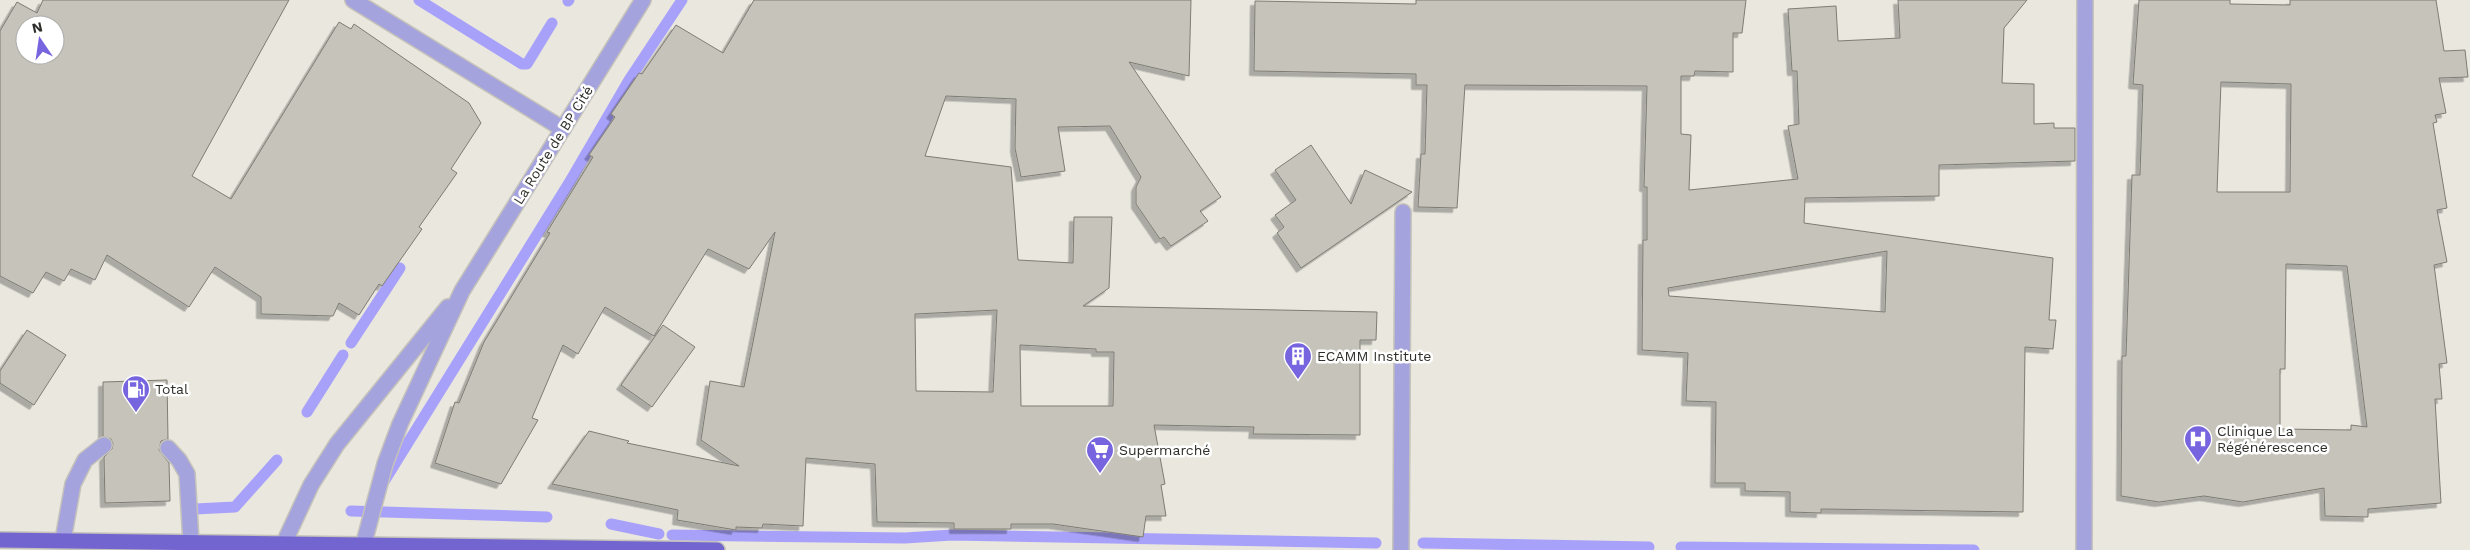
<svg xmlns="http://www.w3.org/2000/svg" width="2470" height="550" font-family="'Work Sans',sans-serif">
<defs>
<filter id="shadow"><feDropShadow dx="-4.5" dy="4.5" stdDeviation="0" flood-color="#0004"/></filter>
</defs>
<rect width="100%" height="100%" fill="#e9e7de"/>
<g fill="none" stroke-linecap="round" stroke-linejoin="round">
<g stroke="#a8a1fa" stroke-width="11">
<polyline points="419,0 522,64 527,64 552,23"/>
<polyline points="568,1 569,0"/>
<polyline points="351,343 400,268"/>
<polyline points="307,412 343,355"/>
<polyline points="383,483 569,183 629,80 682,0"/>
<polyline points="195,509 235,507 277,460"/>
<polyline points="351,511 547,517"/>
<polyline points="611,524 659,534"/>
<polyline points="672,535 905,538 952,535 1376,543"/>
<polyline points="1423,543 1649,547"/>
<polyline points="1681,547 1974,550"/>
</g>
</g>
<g fill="#c5c3ba" stroke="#7e7c74" fill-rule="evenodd" filter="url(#shadow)">
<path d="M43 0H289L192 176 231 199 339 22 351 29 354 24 469 103 481 123 451 169 457 173 419 227 422 229 382 286 379 284 359 315 339 303 333 316 261 314V297L215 267 189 307 107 255 95 280 71 269 64 281 46 272 33 293 0 276V31L17 2 37 13ZM25 25H55V55H25Z"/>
<path d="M754 0H1191L1189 76 1129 62 1221 197 1200 211 1208 221 1171 246 1164 237 1160 239 1136 204V187L1141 177 1110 126 1058 127 1065 171 1021 177 1015 148 1016 99 946 96 925 156 1011 167 1018 260 1073 263 1074 217H1112L1109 288 1083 306 1377 312 1376 340H1360V435L1253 434 1254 427 1154 425 1165 484 1161 485 1166 516H1146L1143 537 1053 524H1011V529H954V523L877 522 875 464 806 458 803 526 763 524 762 528 736 527V530L677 520 678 510 552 484 589 431 629 441 627 443 739 466 701 440 710 381 744 387 775 232 749 269 708 249 654 336 605 307 578 354 563 345 532 418 538 420 501 484 435 463 455 402 459 403 484 342 550 233 547 232 593 157 589 155 615 117 611 114 639 73 642 74 676 25 723 53ZM997 310 993 392 916 391 915 314ZM1020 345 1096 349V352H1114L1113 406H1021Z"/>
<path d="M1416 0H1746L1742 33H1733V72L1695 71 1694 76H1681V134L1691 135 1689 190 1798 179 1788 126 1799 124 1797 71H1792L1788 9 1836 6 1838 41 1900 38 1898 0H2027L2004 28 2002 83 2034 84V124L2054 123V128H2075V161L1939 165V196L1805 198 1804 223 2053 258 2049 320H2056L2053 349 2025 347 2023 512 1821 509V513L1790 512V492L1745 491V483H1715L1716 402 1686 401 1688 353 1642 350 1643 240H1647V187H1644L1647 86 1465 85 1457 208 1418 207 1421 154H1425L1427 85H1416V74L1254 71 1255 1 1416 4ZM1887 251 1885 312 1669 296 1668 288Z"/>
<path d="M2139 0H2230V4L2290 5V0H2436L2444 51 2465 50 2468 77 2439 78 2446 113 2435 115 2437 122 2433 123 2447 208 2437 210 2447 262 2434 265 2447 363 2439 364 2442 399H2435L2441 503 2368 509V517L2325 516 2324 488 2243 502 2204 496 2159 502 2121 496 2122 356H2126L2132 175H2140L2143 85 2133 84ZM2221 82 2291 84 2290 192H2217ZM2286 264 2347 266 2367 427 2351 425V430L2280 429V369H2285Z"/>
<polygon points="1311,145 1351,204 1365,170 1412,192 1301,268 1277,233 1284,227 1275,215 1296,200 1275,170"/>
<polygon points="663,325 695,347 652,407 621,385"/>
<polygon points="27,330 66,355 34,405 0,383 0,371"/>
<polygon points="167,380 168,439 161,441 159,450 169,463 170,501 105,503 104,457 112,449 113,444 111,439 103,436 103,382"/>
</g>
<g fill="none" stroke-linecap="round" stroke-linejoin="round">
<g stroke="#c4c2ba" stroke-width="18">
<g id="service">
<polyline points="168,448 179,460 187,474 191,542"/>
<polyline points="63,540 73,484 85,460 104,445"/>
<polyline points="1401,550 1403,212"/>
</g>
</g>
<g stroke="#c4c2ba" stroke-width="18">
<polyline id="minor" points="2084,550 2085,0"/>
</g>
<g stroke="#c4c2ba" stroke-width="18">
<g id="tertiary">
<polyline points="353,0 563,129"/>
<polyline points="283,550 284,543 311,485 337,444 448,307"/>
<polyline points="362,550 385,464 400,424 462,291 643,0"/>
</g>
</g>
<g stroke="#c4c2ba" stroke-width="18">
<polyline id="primary" points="0,540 717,550"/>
</g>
<use href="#service" stroke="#a5a3dd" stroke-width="15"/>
<use href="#minor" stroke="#a5a3dd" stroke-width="15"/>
<use href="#tertiary" stroke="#a5a3dd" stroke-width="15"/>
<use href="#primary" stroke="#7365cf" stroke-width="15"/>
</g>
<defs>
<g id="building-pin" transform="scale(1.4375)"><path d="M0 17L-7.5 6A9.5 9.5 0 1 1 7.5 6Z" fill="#7764df" stroke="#fff"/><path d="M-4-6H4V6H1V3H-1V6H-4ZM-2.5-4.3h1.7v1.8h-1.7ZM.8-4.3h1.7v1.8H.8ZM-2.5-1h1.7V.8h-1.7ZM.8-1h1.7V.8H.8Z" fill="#fff"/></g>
<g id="fuel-pin" transform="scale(1.4375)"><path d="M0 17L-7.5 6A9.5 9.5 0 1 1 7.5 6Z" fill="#7764df" stroke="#fff"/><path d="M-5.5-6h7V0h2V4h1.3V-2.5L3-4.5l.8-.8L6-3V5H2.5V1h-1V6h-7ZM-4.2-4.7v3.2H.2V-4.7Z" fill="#fff"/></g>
<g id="hospital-pin" transform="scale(1.4375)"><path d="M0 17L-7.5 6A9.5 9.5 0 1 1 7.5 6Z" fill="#7764df" stroke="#fff"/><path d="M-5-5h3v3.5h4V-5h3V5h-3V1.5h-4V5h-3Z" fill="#fff"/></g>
<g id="supermarket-pin" transform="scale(1.4375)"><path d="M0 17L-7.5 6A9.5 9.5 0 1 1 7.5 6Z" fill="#7764df" stroke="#fff"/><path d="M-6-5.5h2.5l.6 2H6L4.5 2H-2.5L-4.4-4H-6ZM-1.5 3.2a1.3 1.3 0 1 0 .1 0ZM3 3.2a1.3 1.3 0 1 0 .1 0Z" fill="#fff"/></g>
</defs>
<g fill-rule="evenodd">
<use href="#building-pin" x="1298" y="356"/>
<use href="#fuel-pin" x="136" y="389"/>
<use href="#hospital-pin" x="2198" y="439"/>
<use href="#supermarket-pin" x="1100" y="450"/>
</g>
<g text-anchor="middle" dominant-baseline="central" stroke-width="5" stroke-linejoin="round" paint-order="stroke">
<g font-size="14" fill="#2e2e2a" stroke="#fff">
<text transform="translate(553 145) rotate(-58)">La Route de BP Cité</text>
</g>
<g font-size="14" fill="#2e2e2a" stroke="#fff" text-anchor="start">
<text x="1317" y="356">ECAMM Institute</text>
<text x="155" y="389">Total</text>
<text x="2217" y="431">Clinique La<tspan x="2217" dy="16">Régénérescence</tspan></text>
<text x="1119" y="450">Supermarché</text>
</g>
</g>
<g transform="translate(40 40) rotate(347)"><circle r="24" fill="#ffffff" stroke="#ababaa"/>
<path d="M0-4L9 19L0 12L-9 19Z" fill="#7764df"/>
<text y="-8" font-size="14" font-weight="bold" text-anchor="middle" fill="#2e2e2a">N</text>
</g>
</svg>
